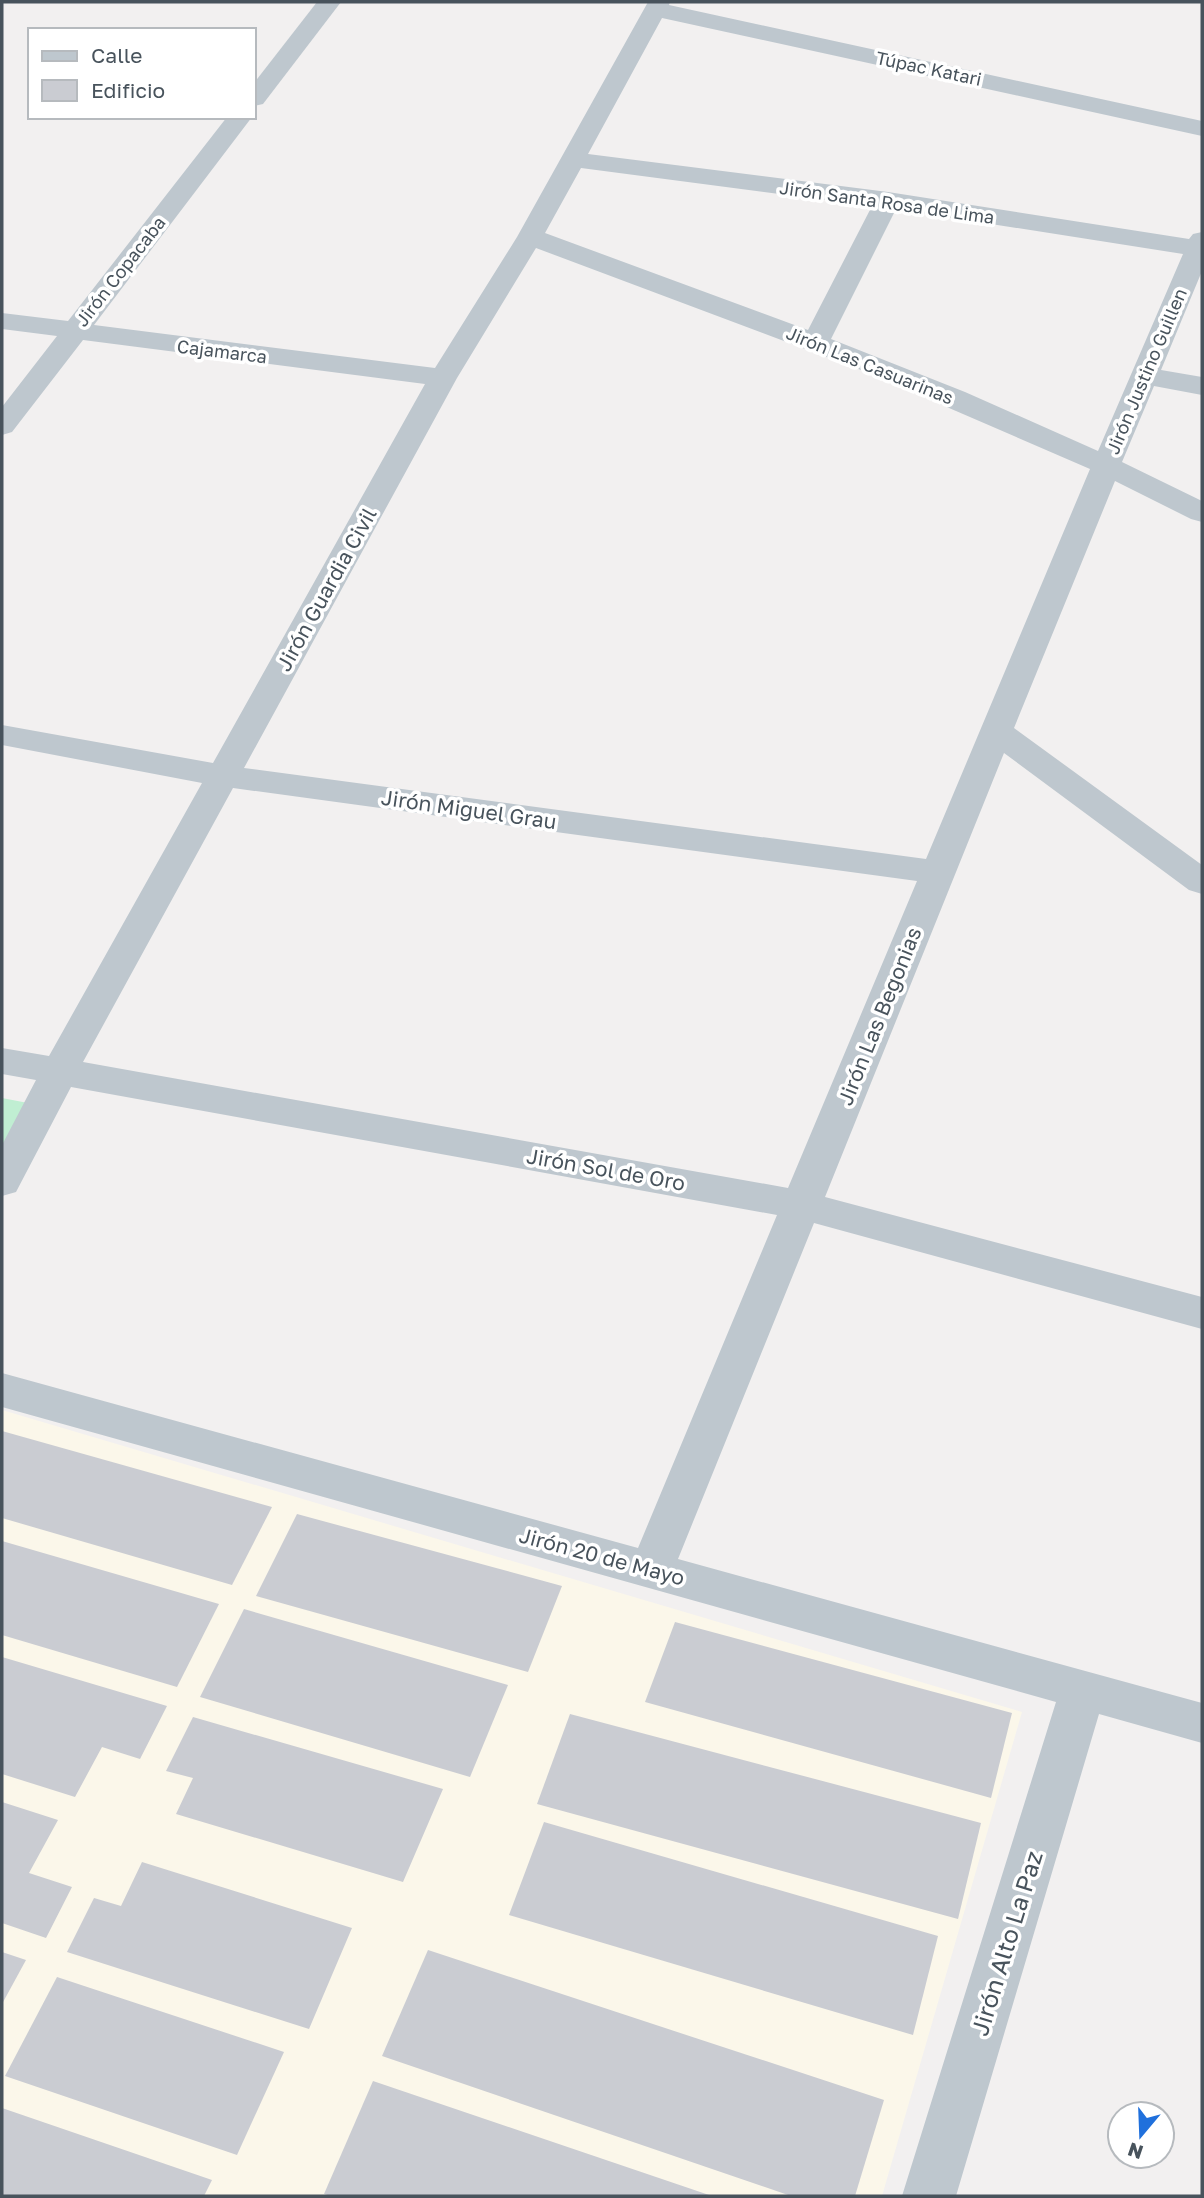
<svg xmlns="http://www.w3.org/2000/svg" width="1204" height="2198" font-family="'Golos Text',sans-serif">
<rect width="100%" height="100%" fill="#f2f0f0"/>
<polygon fill="#fbf7ea" points="2,1410 1022,1712 882,2196 2,2196"/>
<polygon fill="#c0eed2" points="2,1098 28,1103 2,1148"/>
<g fill="#caccd2">
<polygon points="2,1431 272,1507 232,1585 2,1518"/>
<polygon points="297,1514 562,1586 528,1672 256,1596"/>
<polygon points="2,1541 219,1604 177,1687 2,1635"/>
<polygon points="244,1609 508,1685 470,1777 200,1697"/>
<polygon points="675,1622 1012,1713 991,1798 645,1702"/>
<polygon points="2,1657 167,1706 140,1759 102,1747 75,1797 2,1774"/>
<polygon points="570,1714 981,1823 958,1919 537,1804"/>
<polygon points="193,1717 443,1789 403,1882 176,1814 193,1778 166,1771"/>
<polygon points="2,1802 58,1820 29,1873 72,1887 46,1938 2,1923"/>
<polygon points="544,1822 938,1936 913,2035 509,1915"/>
<polygon points="142,1862 352,1928 309,2029 67,1952 94,1898 121,1906"/>
<polygon points="428,1950 884,2100 855,2196 791,2196 382,2056"/>
<polygon points="2,1952 26,1960 2,2004"/>
<polygon points="57,1977 284,2052 237,2155 5,2076"/>
<polygon points="373,2081 712,2196 331,2196 324,2194"/>
<polygon points="2,2108 212,2180 204,2196 2,2196"/>
</g>
<g fill="none" stroke-linecap="round" stroke-linejoin="round">
<g fill="#bec7ce" fill-rule="evenodd">
<polygon points="317,2 341,2 263,104 254,106 254,83"/>
<path d="M648 2H670L669 5 1202 121V136L662 18 588 154 888 192 1189 239 1193 234 1202 232V271L1161 370 1202 377V395L1154 386 1122 462 1202 501V522L1191 519 1115 481 1014 728 1202 865V894L1189 890 1004 753 825 1197 1202 1297V1329L814 1223 678 1559 1202 1703V1743L1099 1714 956 2196H902L1056 1702 2 1407V1373L638 1548 777 1215 71 1087 16 1192 2 1196V1145L36 1080 2 1074V1048L49 1056 202 783 2 745V725L213 763 425 384 83 340 12 432 2 435V407L57 336 2 329V313L68 321 227 117H252L94 325 435 368 517 237ZM581 168 872 206 808 330 545 233ZM896 209 1183 254 1098 451 965 392 831 339ZM536 248 861 370 1090 469 926 859 244 768 457 378ZM233 788 917 881 788 1188 83 1062Z"/>
</g>
</g>
<g text-anchor="middle" dominant-baseline="central" stroke-width="7" stroke-linejoin="round" paint-order="stroke">
<g font-size="18" fill="#48535c" stroke="#fff">
<text transform="translate(929 68) rotate(12)">Túpac Katari</text>
<text transform="translate(887 202) rotate(8)">Jirón Santa Rosa de Lima</text>
<text transform="translate(120 271) rotate(-52)">Jirón Copacaba</text>
<text transform="translate(222 351) rotate(7)">Cajamarca</text>
<text transform="translate(870 365) rotate(22)">Jirón Las Casuarinas</text>
<text transform="translate(1146 371) rotate(-67)">Jirón Justino Guillen</text>
</g>
<g font-size="21" fill="#48535c" stroke="#fff">
<text transform="translate(326 589) rotate(-61)">Jirón Guardia Civil</text>
<text transform="translate(469 809) rotate(8)">Jirón Miguel Grau</text>
<text transform="translate(879 1016) rotate(-68)">Jirón Las Begonias</text>
<text transform="translate(606 1169) rotate(10)">Jirón Sol de Oro</text>
<text transform="translate(602 1556) rotate(15)">Jirón 20 de Mayo</text>
</g>
<g font-size="24" fill="#48535c" stroke="#fff">
<text transform="translate(1006 1943) rotate(-73)">Jirón Alto La Paz</text>
</g>
</g>
<rect width="1204" height="2198" fill="none" stroke="#48535c" stroke-width="7"/>
<rect x="28" y="28" width="228" height="91" fill="#ffffff" stroke="#b6babe" stroke-width="2"/>
<rect x="42" y="51" width="35" height="10" fill="#bec7ce" stroke="#b6babe" stroke-width="2"/>
<text x="91" y="63" font-size="21" fill="#48535c">Calle</text>
<rect x="42" y="80" width="35" height="21" fill="#caccd2" stroke="#b6babe" stroke-width="2"/>
<text x="91" y="98" font-size="21" fill="#48535c">Edificio</text>
<g transform="translate(1141 2135) rotate(199)"><circle r="33" fill="#ffffff" stroke="#b6babe" stroke-width="2"/>
<path d="M0-5L12 26L0 18L-12 26Z" fill="#2070dc"/>
<text y="-10" font-size="19" font-weight="bold" text-anchor="middle" fill="#48535c">N</text>
</g>
</svg>
